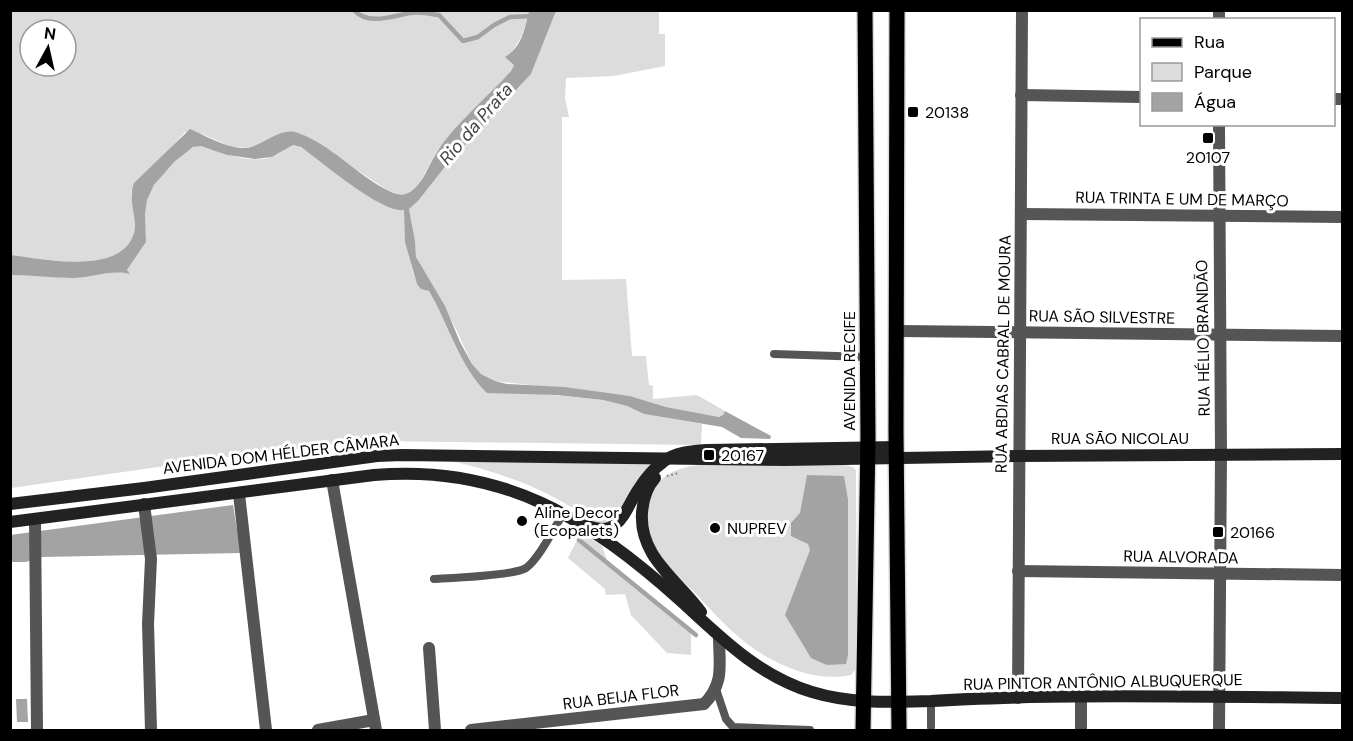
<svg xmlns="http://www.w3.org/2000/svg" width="1353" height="741" font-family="'DM Sans',sans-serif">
<rect width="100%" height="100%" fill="#fff"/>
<g fill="#dcdcdc" fill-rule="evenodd">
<path d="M11 11H529C526 28 521 40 510 54L514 65 511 71 450 136 437 151 419 184 407 194 398 195 386 189 306 137 282 134 259 145 246 148 230 146 202 134 185 132 131 192C131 205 137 221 134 234 121 276 42 259 11 255ZM30 30H66V66H30Z"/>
<polygon points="556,11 659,11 659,34 665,34 665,66 614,76 566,78 565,98 569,117 562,117 562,280 626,279 632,356 646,356 649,385 653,386 653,399 697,395 725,411 723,415 719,417 666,407 630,396 495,381 481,374 472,364 455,327 420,267 416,257 415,241 409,209 418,201 448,163 483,125 531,74"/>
<path d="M292 145 301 147 404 210C406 234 408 260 417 283 419 288 424 289 429 291L482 388 603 400 627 406 644 414 702 424 701 445 377 441 242 455 11 488 10 275C33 275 55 278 77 278 95 277 112 269 129 273L127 270 146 242C146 228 143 213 147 200 151 185 183 145 200 146 210 146 218 152 227 155 240 158 259 162 272 157 279 154 286 149 292 145Z"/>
<path d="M444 459 654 462 611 523 599 525C546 488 506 474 444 459Z"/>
<path d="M708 464 845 465 853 467 856 470 857 667 851 675C810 684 762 659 733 632 721 621 709 608 698 596 683 580 662 564 653 544 642 520 644 488 669 474 681 467 695 465 708 464Z"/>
<polygon points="581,532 602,546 607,560 691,629 691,655 667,653 631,615 625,594 606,595 605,589 568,558"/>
</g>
<g fill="#a3a3a3">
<path d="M529 11H556L531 74 483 125 448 163 418 201 409 209 415 241 416 257 445 306 460 342 472 364 481 374 495 381 507 384 564 387 630 396 666 407 719 417 723 415 725 411 771 436 770 439 741 438 722 427 644 414 627 406 603 400 556 395 487 393C460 367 448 323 429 291L421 289 417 284 405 242 404 210C381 213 322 162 301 147L293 145 272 157 255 159 227 155 201 146 193 147 174 162 154 185 147 200 145 214 146 242 127 270 130 274C112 269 92 278 73 278 52 278 31 275 11 275V255C42 259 122 276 134 233 138 217 127 202 134 183L190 129C206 136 228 149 246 148 263 146 281 126 298 133 330 144 356 174 387 190 393 193 401 197 408 193 423 185 428 166 437 152 455 124 488 97 511 71L514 65 505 57C522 47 525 28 529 11Z"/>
<polygon points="807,475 844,476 848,500 848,655 846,664 827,665 811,658 785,615 810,550 808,544 791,536 791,523 800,513"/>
<polygon points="233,505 241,553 41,557 26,562 11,562 10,535"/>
<polygon points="16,699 27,699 28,722 17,722"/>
</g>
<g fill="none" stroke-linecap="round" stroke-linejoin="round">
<g stroke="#a3a3a3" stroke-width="4.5">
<path d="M354 10C368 26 393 16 410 13 419 11 430 14 439 15L463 41 478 37 494 25 510 17 534 16"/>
<polyline points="579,540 696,635"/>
</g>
<g stroke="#dbdbdb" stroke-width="18">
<g id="primary">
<polyline points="897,10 896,431 899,730"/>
<polyline points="863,730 868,438 865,10"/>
</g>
</g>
<polyline stroke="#777" stroke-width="2" stroke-dasharray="1.5 3" stroke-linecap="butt" points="667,476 679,473"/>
<g stroke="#555" stroke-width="8">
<polyline points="774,354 867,357"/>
<path d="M434 579C452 578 513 576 526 568 539 559 554 528 563 514"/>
<polyline points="716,689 726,719 733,727 810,730"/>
<polyline points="931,727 931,701"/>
</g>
<g stroke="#555" stroke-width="12">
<polyline points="1219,10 1219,20"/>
<polyline points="1021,95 1142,97"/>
<polyline points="1334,99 1342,99"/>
<polyline points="1021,214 1342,217"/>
<polyline points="898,331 1342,336"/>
<polyline points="332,480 376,730"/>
<polyline points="239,494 266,730"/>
<polyline points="144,504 151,559 148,624 151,730"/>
<polyline points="35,519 37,730"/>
<polyline points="1018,571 1342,575"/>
<polyline points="429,648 435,730"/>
<polyline points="1018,698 1022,10"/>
<polyline points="318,730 374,720"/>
<path d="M471 730 704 704C725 683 719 664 719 637"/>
<polyline points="1081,730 1081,696"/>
<polyline points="1219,730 1221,454 1219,124"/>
</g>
<g stroke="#222" stroke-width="12">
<path d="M655 478C646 488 643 500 642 513 639 557 678 580 701 612"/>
<polyline points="10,504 144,488 377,456 402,455 785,460 1018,456 1342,454"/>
<path d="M10 522 374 475C503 464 588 518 681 601 721 638 759 676 812 692 851 704 891 702 931 701 964 699 997 698 1030 697 1134 695 1238 697 1342 698"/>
<path d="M588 526C620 538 624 511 638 490 645 479 653 469 663 462 675 452 693 451 708 450L896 447"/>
</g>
<use href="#primary" stroke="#000" stroke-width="15"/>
</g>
<g fill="#000" stroke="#fff" stroke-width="2">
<rect x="907" y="106" width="12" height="12" rx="3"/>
<rect x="1202" y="132" width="12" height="12" rx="3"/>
<rect x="703" y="449" width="12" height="12" rx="3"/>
<circle cx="522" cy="521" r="6"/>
<circle cx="715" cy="528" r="6"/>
<rect x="1212" y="526" width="12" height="12" rx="3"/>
</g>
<g text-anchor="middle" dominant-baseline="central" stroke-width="6" stroke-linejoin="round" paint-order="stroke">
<g font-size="16" fill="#000" stroke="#fff" text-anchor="start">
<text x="925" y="112">20138</text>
<text x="1208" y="157" text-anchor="middle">20107</text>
<text x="721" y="455">20167</text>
<text x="534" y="512">Aline Decor<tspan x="534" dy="18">(Ecopalets)</tspan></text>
<text x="727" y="528">NUPREV</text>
<text x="1230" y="532">20166</text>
</g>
<g font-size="16" fill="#000" stroke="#fff">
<text transform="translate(1182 199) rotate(1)">RUA TRINTA E UM DE MARÇO</text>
<text transform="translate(1102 317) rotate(1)">RUA SÃO SILVESTRE</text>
<text transform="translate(1203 338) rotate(-91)">RUA HÉLIO BRANDÃO</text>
<text transform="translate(1003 354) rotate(-89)">RUA ABDIAS CABRAL DE MOURA</text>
<text transform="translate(849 371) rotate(-90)">AVENIDA RECIFE</text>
<text x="1120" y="438">RUA SÃO NICOLAU</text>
<text transform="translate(281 454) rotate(-7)">AVENIDA DOM HÉLDER CÂMARA</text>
<text transform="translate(1181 557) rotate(1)">RUA ALVORADA</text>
<text transform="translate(1103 682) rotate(-1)">RUA PINTOR ANTÔNIO ALBUQUERQUE</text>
<text transform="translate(621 697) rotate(-7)">RUA BEIJA FLOR</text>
</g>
<g font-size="18" font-style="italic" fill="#444" stroke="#fff">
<text transform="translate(476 124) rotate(-49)">Rio da Prata</text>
</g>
</g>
<rect width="1353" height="741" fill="none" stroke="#000000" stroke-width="24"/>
<rect x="1140" y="18" width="195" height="108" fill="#ffffff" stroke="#999999" stroke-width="1.5"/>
<rect x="1152" y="38" width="30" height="9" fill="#000000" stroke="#999999" stroke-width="1.5"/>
<text x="1194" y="48" font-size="18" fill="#000000">Rua</text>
<rect x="1152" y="63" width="30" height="18" fill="#dcdcdc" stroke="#999999" stroke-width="1.5"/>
<text x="1194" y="78" font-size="18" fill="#000000">Parque</text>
<rect x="1152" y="93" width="30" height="18" fill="#a3a3a3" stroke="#999999" stroke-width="1.5"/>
<text x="1194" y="108" font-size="18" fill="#000000">Água</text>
<g transform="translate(48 48) rotate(8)"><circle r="28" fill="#ffffff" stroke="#999999" stroke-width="1.5"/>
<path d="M0-4.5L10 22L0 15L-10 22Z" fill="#000000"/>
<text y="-9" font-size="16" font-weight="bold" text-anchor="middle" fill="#000000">N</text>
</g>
</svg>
